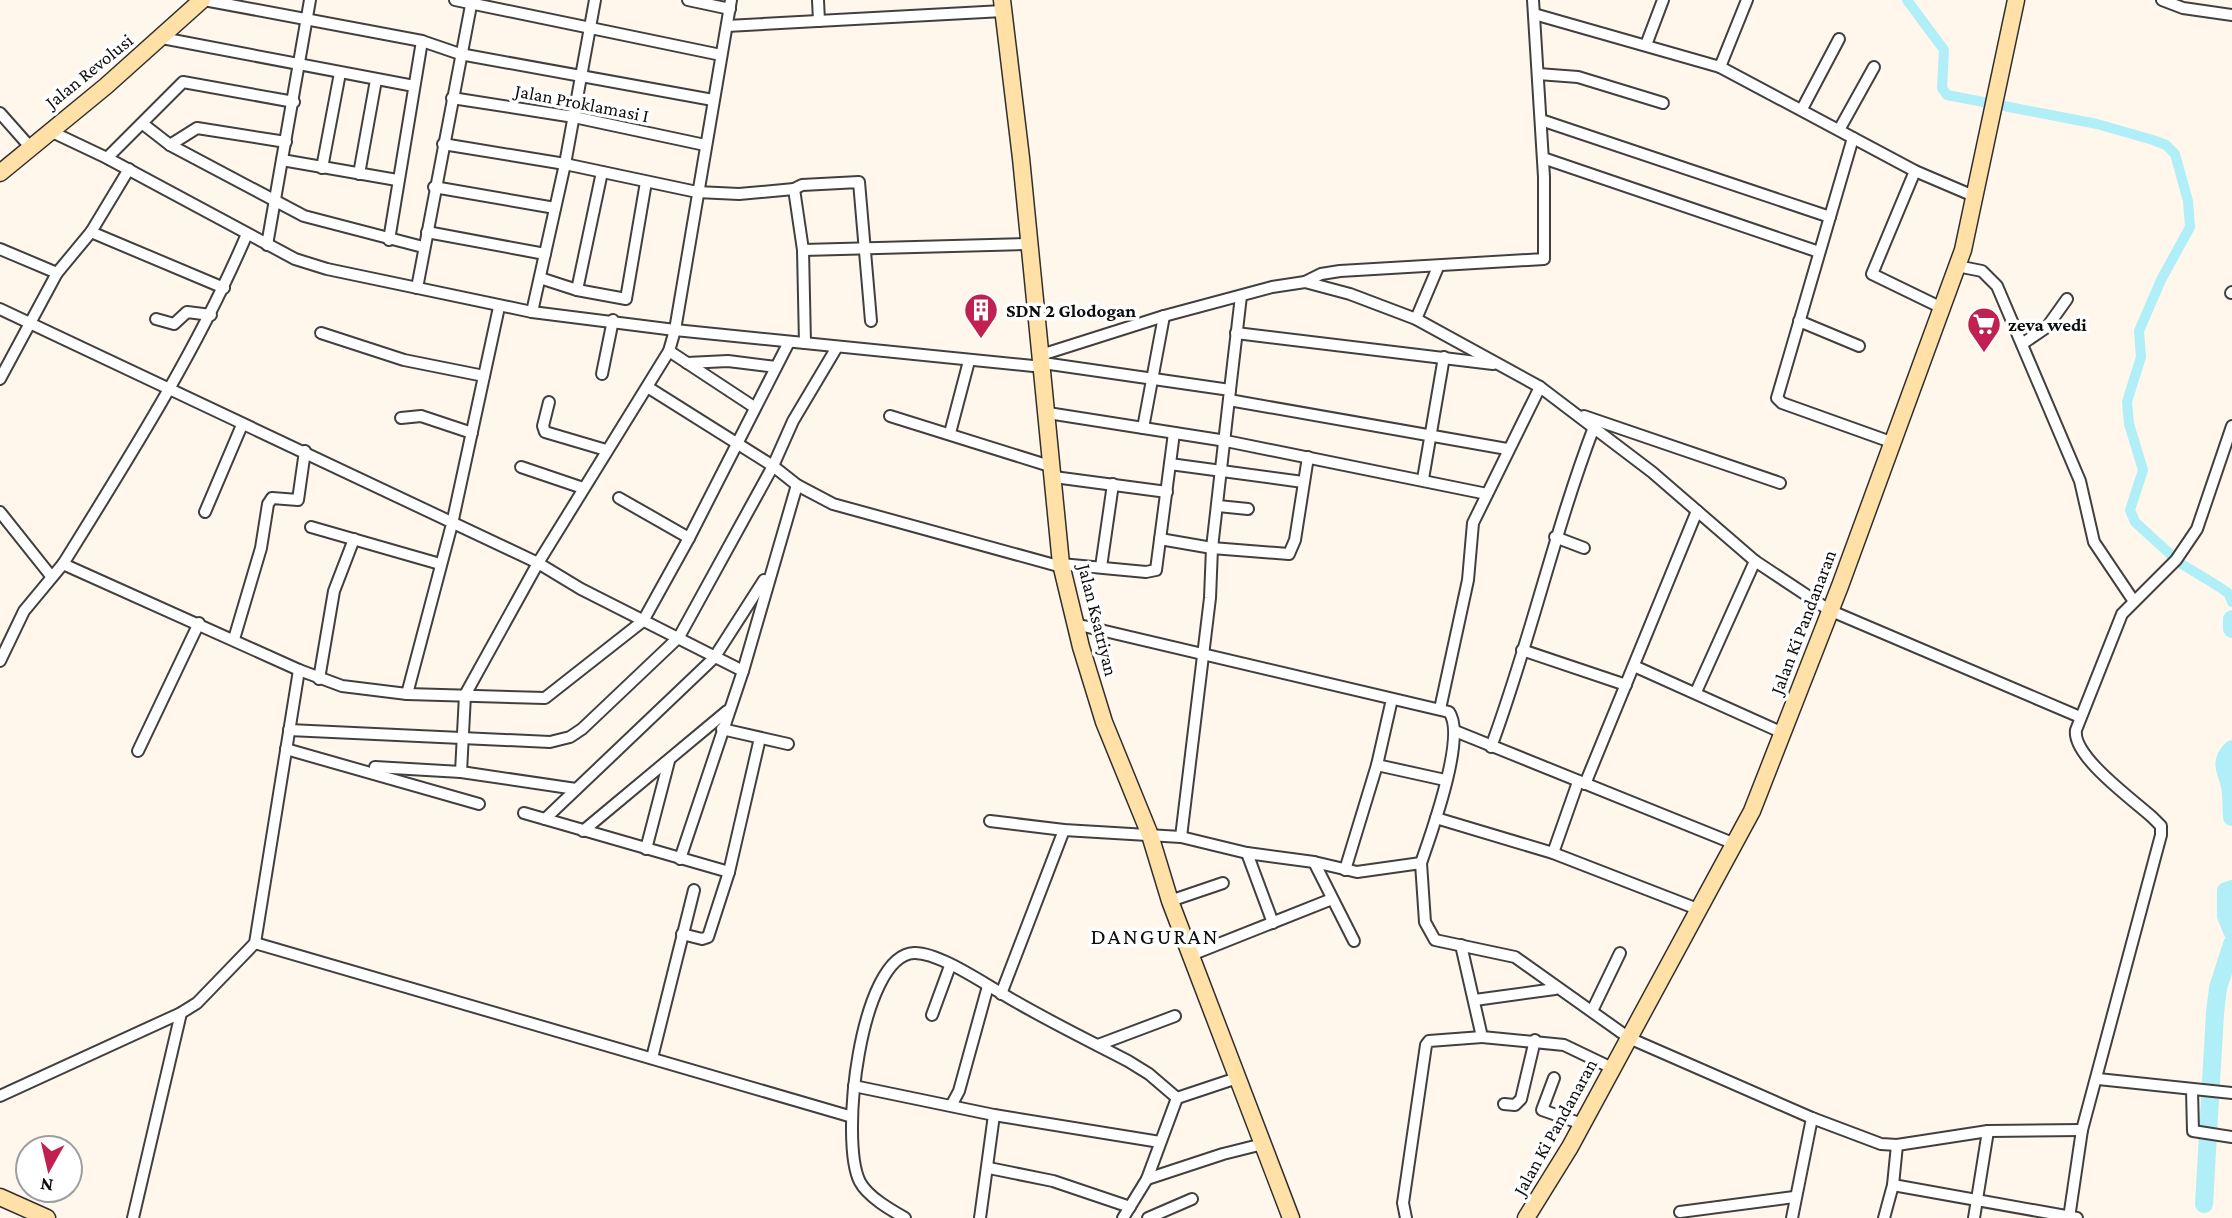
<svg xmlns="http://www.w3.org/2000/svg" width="2232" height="1218" font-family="'Crimson Pro',serif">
<rect width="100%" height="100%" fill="#fff7ec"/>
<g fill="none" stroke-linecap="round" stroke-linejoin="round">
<polyline stroke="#b0eef8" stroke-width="10" points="1907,0 1944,50 1942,88 1947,95 2097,124 2153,140 2166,145 2175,154 2188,201 2190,227 2161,280 2139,331 2141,357 2127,402 2129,424 2143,470 2130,510 2135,522 2180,563 2221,588 2229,594 2232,602"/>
<g stroke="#b0eef8" stroke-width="18">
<polyline points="2232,619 2232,629"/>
<path d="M2232 749C2218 763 2227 771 2230 786 2232 796 2231 807 2232 817"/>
<polyline points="2232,889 2226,891 2226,916 2232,931"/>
<polyline points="2204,1204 2215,1013 2218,988 2232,944"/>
</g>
<g stroke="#404040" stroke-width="14">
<g id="street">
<polyline points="204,0 422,41 460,54 713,100"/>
<polyline points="455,0 721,55"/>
<polyline points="688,0 730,9"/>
<polyline points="818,0 819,21"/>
<polyline points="1747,0 1720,67 1915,171 1976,197"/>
<polyline points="2162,0 2183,8 2232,15"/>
<polyline points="1534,14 1720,67"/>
<polyline points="727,26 1003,11"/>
<polyline points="162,38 414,86"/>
<polyline points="1646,45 1663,0"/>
<polyline points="1538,74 1578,77 1663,103"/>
<polyline points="452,98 574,117 705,145"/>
<polyline points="1802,109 1839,39"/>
<polyline points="0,113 31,148"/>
<polyline points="1541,120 1830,217"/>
<polyline points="143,124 170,145 304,216 423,247"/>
<polyline points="1839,130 1874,67"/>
<polyline points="50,131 107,158 295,259 327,269 532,312 675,330 1043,367"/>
<polyline points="1853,138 1777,398 1782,403 1891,442"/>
<polyline points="443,144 565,164 697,192 739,194 794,189"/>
<polyline points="170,145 197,128 286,142"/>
<polyline points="107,158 183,82 294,102"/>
<polyline points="1543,158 1819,252"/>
<polyline points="282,160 397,180"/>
<polyline points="322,168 340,73"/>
<polyline points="1915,171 1872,274 1940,307"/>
<polyline points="359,174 376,80"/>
<polyline points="434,187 555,208"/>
<polyline points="91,232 224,288"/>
<polyline points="427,232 545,254"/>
<polyline points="389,240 422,41"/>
<polyline points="267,245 310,0"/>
<polyline points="0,249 57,273"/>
<polyline points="803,250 1030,244"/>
<polyline points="1957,266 1982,271 1997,286 2080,481 2094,542 2133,600"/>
<polyline points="540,278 577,290 626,299 646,182"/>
<polyline points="1305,282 1321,274 1340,271 1544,259 1544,177 1533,0"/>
<polyline points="417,288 472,0"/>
<polyline points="577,290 602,172"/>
<polyline points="2231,293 2232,292"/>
<polyline points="0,309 538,563 581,589 743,671"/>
<polyline points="532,312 565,164 595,0"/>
<polyline points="156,319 174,324 187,312 211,315"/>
<polyline points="1416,319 1438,267"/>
<polyline points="1799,321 1859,346"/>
<polyline points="321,333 404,360 484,376"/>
<polyline points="1236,333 1493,364"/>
<polyline points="805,343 803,250 794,189 802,185 859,182 871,321"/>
<polyline points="2022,344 2047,327 2067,299"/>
<polyline points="669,351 754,407"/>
<polyline points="1041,355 1164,316 1272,287 1305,282 1350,294 1416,319 1540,387 1652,472 1755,561 1829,610 2080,717"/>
<polyline points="687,363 728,361 776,367"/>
<polyline points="1043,363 1230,390 1212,548 1210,598 1181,837"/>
<polyline points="602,374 613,320"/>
<polyline points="0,379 57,273 91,232 129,169"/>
<polyline points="649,388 773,466 797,485 833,504 1062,567"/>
<polyline points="1230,390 1241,296"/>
<polyline points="1229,400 1507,449"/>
<polyline points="549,402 543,426 545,432 606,450"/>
<polyline points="1048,413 1226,441 1487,494"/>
<polyline points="890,416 1053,467"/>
<polyline points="1584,416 1780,483"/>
<polyline points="401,418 421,416 472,433"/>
<polyline points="1143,428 1164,316"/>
<polyline points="950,433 969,361"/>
<polyline points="1170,464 1303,482"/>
<polyline points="521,467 583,488"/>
<polyline points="1054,477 1167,492"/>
<polyline points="1423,479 1444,357"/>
<polyline points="619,498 689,538"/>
<polyline points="1218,506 1248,509"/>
<polyline points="0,512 51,576"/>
<polyline points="205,512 242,425"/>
<polyline points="311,527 440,564"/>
<polyline points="1555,537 1584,548"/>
<polyline points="1160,539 1212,548 1289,554 1295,540 1308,457"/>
<path d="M63 564C130 456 197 351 247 234"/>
<polyline points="1061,564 1146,572 1156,570 1174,433"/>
<polyline points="1101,567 1113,484"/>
<path d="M1075 624 1449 712C1467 736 1431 834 1421 863"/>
<polyline points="234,639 261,548 268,504 272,498 298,500 305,451"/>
<polyline points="1522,650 1626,685"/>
<polyline points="0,661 24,611 63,564 299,670 342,686 407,694 545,698 643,621 689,538 789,342"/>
<polyline points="1634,666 1783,733"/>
<polyline points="319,679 334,591 354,539"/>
<polyline points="1696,692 1755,561"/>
<polyline points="407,694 452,524 499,307"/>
<polyline points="1440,709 1468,580 1473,523 1540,387"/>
<polyline points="722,729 788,744"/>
<polyline points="289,730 550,742 570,737 582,729 679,637 773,466 793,421 837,347"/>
<polyline points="1455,731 1735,844"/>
<path d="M1491 747C1530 642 1554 532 1594 427"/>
<polyline points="286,749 479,804"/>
<polyline points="138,751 199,623"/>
<polyline points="1377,765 1445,780"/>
<polyline points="375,767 461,772 576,789"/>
<polyline points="461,772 465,695 538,563 669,351 675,330 731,0"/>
<polyline points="1585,784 1697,511"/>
<polyline points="524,813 729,872"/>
<polyline points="1436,818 1553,853 1700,910"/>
<polyline points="545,819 714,658 764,580"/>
<polyline points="990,821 1064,830 1181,837 1247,853 1314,862 1357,872 1421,863 1425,922 1435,940 1515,957 1629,1038 1812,1118 1881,1144 1897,1145 1988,1131 2082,1130"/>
<polyline points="583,831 727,711"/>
<polyline points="646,849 669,761"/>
<polyline points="1247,853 1273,923"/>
<polyline points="1553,853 1578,782"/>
<polyline points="680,859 743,671 797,485"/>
<polyline points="1314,862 1354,941"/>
<polyline points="1345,870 1377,765 1392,699"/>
<polyline points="1170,901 1223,883"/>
<polyline points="682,934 702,939 708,937 729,872 760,738"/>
<polyline points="255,943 849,1116"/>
<polyline points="1461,945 1482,1037 1564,1045 1612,1068"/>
<polyline points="1191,955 1332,899"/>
<polyline points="1001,994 1064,830"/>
<polyline points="1475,1000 1555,989"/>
<polyline points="1592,1011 1620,953"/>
<polyline points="932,1015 950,966"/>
<polyline points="1098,1045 1175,1016"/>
<polyline points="652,1058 694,890"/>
<polyline points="1554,1078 1542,1110 1582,1124"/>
<polyline points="2098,1079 2232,1093"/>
<polyline points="854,1086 994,1115 1160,1142"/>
<polyline points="2192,1090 2193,1131 2232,1137"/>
<polyline points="0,1096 181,1013 197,1003 255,943 299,670"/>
<polyline points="1177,1098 1237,1078"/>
<polyline points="952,1104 959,1091 988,986"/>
<polyline points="1504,1104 1515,1105 1521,1099 1535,1040"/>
<polyline points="989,1168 1053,1181 1130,1207"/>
<polyline points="1147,1179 1223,1154 1263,1144"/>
<polyline points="1893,1185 2077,1218"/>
<polyline points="1680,1212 1794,1197"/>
<polyline points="133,1218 181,1013"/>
<path d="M905 1218C891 1210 868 1197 860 1182 839 1142 860 955 914 953 937 952 980 981 1001 993 1042 1018 1086 1039 1128 1061L1149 1074 1177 1098 1147 1179 1123 1218"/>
<polyline points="980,1218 994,1115"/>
<polyline points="1148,1218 1192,1199"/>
<polyline points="1406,1218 1403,1203 1426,1045 1429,1041 1482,1037"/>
<polyline points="1792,1218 1812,1118"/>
<polyline points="1884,1218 1893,1185 1897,1145"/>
<polyline points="1974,1218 1988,1131"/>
<path d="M2069 1218 2082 1130 2161 835V826L2152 817C2132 799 2072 756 2076 730L2122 614 2176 560 2197 529 2232 426"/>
</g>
</g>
<g stroke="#2f2f2f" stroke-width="19">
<g id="secondary">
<polyline points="1002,0 1021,158 1061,564 1081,647 1104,722 1150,835 1170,901 1291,1218"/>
<polyline points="0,173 106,86 202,0"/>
<polyline points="0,1197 47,1218"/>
<polyline points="1526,1218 1570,1147 1752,811 1840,586 1963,250 2016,0"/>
</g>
</g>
<use href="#street" stroke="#fff" stroke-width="10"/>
<use href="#secondary" stroke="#ffe0a7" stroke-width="16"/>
</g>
<defs>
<g id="building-pin" transform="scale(1.75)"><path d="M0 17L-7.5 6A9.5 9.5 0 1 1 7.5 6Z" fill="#c02150" stroke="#fff"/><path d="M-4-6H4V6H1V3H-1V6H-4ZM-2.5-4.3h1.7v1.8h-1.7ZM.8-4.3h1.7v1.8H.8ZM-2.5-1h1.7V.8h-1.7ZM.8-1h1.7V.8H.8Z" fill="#fff"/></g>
<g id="supermarket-pin" transform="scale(1.75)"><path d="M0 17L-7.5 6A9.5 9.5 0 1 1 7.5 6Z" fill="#c02150" stroke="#fff"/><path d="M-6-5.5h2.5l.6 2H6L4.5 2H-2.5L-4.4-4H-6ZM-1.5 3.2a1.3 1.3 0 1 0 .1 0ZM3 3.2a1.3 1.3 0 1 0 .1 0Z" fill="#fff"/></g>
</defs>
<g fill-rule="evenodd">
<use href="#building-pin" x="981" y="310"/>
<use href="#supermarket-pin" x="1984" y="324"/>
</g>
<g text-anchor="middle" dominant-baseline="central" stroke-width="7" stroke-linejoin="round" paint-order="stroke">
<g font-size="19" fill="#0d0d0d" stroke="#fff">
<text transform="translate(89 71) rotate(-39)">Jalan Revolusi</text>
<text transform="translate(582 103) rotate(11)">Jalan Proklamasi I</text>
<text transform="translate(1098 620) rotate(76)">Jalan Ksatriyan</text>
<text transform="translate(1803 622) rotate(-69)">Jalan Ki Pandanaran</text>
<text transform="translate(1555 1127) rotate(-61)">Jalan Ki Pandanaran</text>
</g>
<g font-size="19" font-weight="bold" fill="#0d0d0d" stroke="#fff" text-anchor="start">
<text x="1006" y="310">SDN 2 Glodogan</text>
<text x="2008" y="324">zeva wedi</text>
</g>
<g font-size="23" letter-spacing="2" fill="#0d0d0d" stroke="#fff">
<text x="1155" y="936">DANGURAN</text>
</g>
</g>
<g transform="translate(49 1169) rotate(188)"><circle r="33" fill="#ffffff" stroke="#9e9e9e" stroke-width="2"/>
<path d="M0-5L12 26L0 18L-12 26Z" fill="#c02150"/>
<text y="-10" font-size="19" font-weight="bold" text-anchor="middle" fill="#0d0d0d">N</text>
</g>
</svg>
